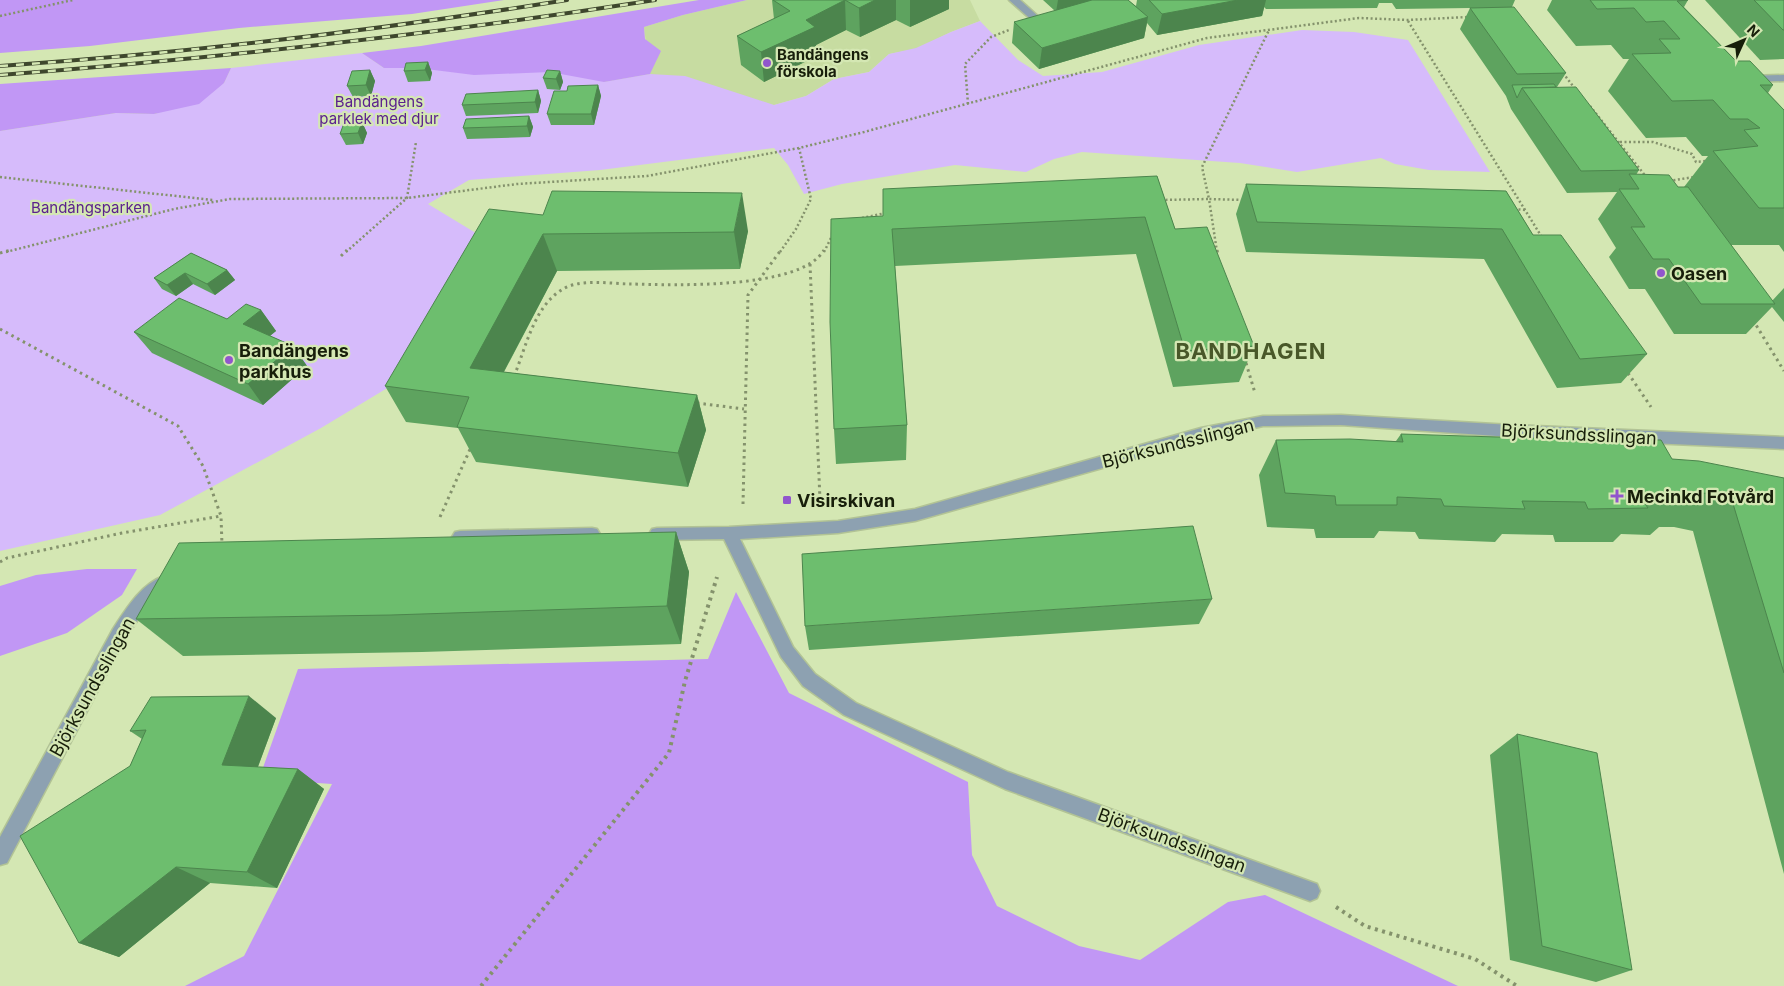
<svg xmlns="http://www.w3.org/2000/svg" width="1784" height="986" font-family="Inter,sans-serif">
<rect width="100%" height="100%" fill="#d4e7b3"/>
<polygon fill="#c7dca1" points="747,0 970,0 980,21 951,32 916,49 889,54 869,72 834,79 806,96 774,105 633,89 650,74 644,27 683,15"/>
<polygon fill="#d6bbfb" points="980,21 1018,60 1043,76 1102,72 1199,45 1302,30 1354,32 1408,40 1490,172 1429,170 1395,164 1381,158 1297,172 1240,163 1082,152 1054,159 1026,172 955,165 842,184 804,194 788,165 774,148 600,170 469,180 428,204 484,238 394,384 321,428 160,515 0,551 0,131 116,113 155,114 224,83 231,68 362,53 384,68 602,68 603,82 650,74 685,76 774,105 806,96 834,79 869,72 889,54 916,48 951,32"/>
<g fill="#c197f5">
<polygon points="0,0 504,0 412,14 239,28 90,46 0,53"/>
<polygon points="699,0 747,0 683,15 644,27 645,39 661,51 650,74 604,82 550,72 474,75 418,68 384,68 362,53 421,46"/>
<polygon points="231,68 224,83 199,104 154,114 116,113 0,131 0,84"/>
<polygon points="87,569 137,569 122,595 67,633 0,656 0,586 36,575"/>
<polygon points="736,592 789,693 968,782 972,855 997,906 1079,946 1140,960 1228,902 1265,895 1458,986 185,986 244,956 332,784 259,779 298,669 708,659"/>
</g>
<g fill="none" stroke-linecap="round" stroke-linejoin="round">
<g stroke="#b2c395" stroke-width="3">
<polygon id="service" points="1784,75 1784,81 1748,82 1743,79 1748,76"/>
</g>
<g stroke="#b2c395" stroke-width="3">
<g id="minor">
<polygon points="1009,0 1020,0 1039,17 1051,15 1056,18 1051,21 1034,22"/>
<polygon points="1341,415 1511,425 1784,437 1784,449 1511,437 1341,425 1263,426 1201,440 915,521 838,533 740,539 793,647 815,674 856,703 1008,772 1317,884 1320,891 1317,898 1310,901 1005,789 844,715 803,686 781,657 724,539 657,540 652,539 649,534 652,529 657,528 729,527 838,521 915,509 1201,428 1263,416"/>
<polygon points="592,528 597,529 600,534 597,539 592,540 460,543 455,542 452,537 455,532 460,531"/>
<path d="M164 576 170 578 172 583 170 588 145 609 125 639 7 863 0 865V837L113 629C126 609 141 584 164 576Z"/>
</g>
</g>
<g stroke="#84926c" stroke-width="2.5" stroke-dasharray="2 2.5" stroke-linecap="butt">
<polyline points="0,16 73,0"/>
<polyline points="1408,21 1543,239"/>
<polyline points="1563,73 1576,90"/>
<polyline points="968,104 965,64 991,37 1009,30"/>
<polyline points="1590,106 1647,178"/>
<polyline points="1620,142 1653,142 1692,154 1696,162 1706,161"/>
<polyline points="0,177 213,200"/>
<polyline points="1669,181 1694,177"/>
<polyline points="1161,200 1209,199 1202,167 1269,30"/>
<polyline points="1514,209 1525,210"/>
<polyline points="862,218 886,213"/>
<polyline points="6,252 174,209 230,199 407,198 517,184 647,176 799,148 864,132 1207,38 1359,18 1408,20 1468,17"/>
<polyline points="346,252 407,198 416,142"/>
<polyline points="780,252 796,229 811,199 799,148"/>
<polyline points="824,252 833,234"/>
<polyline points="1217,252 1209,199 1245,200"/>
</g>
<g stroke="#84926c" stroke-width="3" stroke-dasharray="2.5 4" stroke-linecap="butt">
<polyline points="1217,250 1218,256"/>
<polyline points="0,253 11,250"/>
<polyline points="341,256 347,250"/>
<polyline points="810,264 820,500"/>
<polyline points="1753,320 1784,371"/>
<polyline points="0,329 178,426 203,466 221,516 222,545"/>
<polyline points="1246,363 1255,393"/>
<polyline points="1628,373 1651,407"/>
<path d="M517 375 515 374C526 346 535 305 563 289 582 278 610 284 631 284 673 285 801 290 824 250"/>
<polyline points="697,403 744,409"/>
<polyline points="743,504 748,295 781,250"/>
<polyline points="440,517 471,447"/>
<polyline points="0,562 7,558 122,533 221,516"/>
</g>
<g stroke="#84926c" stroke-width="4" stroke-dasharray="3 4.5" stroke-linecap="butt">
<polyline points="1336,907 1365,926 1475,959 1517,986"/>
<polyline points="481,986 669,753 685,681 717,577"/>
</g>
<use href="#service" fill="#8da1b1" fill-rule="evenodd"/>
<use href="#minor" fill="#8da1b1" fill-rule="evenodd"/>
<g stroke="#3e472d" stroke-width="4">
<g id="rail">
<path d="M0 66C190 53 379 30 567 0"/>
<path d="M0 75C219 58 438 34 655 0"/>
</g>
</g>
<use href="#rail" stroke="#d4e7b3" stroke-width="2.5" stroke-dasharray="8" stroke-linecap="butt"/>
</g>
<g fill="#5ea35f">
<polygon points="772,0 949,0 949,9 910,27 896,20 860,37 846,30 816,45 817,56 764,82 741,65 737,36 774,19"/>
<polygon points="1043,0 1128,0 1136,6 1137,0 1515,0 1512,7 1566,73 1557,87 1639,170 1636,175 1678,187 1684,187 1708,156 1702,156 1686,137 1646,138 1608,91 1629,59 1623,59 1611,45 1576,46 1547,10 1552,0 1688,0 1684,7 1736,61 1773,85 1768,93 1784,110 1784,252 1779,245 1731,245 1772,301 1784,288 1784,322 1772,307 1746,334 1674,334 1645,289 1629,289 1609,257 1616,248 1598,219 1617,192 1567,193 1511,109 1506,96 1460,29 1470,8 1396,9 1392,3 1379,3 1377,8 1266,9 1264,7 1262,16 1157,35 1147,23 1144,38 1039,69 1012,43 1014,22 1055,11"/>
<polygon points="1705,0 1784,0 1784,59 1760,60"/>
<polygon points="428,62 432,73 430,81 408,82 404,71"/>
<polygon points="370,70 375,81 371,96 353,97 347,86"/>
<polygon points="560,71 563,82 560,90 547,89 543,78"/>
<polygon points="598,85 601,96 594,125 551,125 547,114 567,91"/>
<polygon points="538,90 541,101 538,113 466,116 462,105"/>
<polygon points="529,116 533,127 530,137 467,139 463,128"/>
<polygon points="362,122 367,133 363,144 346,145 340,134"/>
<polygon points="1157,176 1175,229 1254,346 1239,382 1173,387 1136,254 895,266 907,425 906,460 836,464 834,429 883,216"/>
<polygon points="1246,184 1506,191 1533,235 1647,354 1621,383 1557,388 1484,259 1246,252 1236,214"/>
<polygon points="543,215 748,231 740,269 557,271 504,372 697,395 706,430 688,487 476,462 458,428 406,422 385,386"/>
<polygon points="191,253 227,270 235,280 215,295 193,284 176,296 162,289 154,278"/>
<polygon points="261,310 276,331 270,336 293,346 307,366 263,405 152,353 134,332 227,319"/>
<polygon points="1401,434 1672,459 1784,478 1784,874 1693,531 1674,527 1659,527 1650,535 1621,534 1613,542 1555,542 1553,535 1502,534 1495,542 1419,539 1415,532 1379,531 1374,538 1316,538 1314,529 1267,527 1259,475 1276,440 1396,441"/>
<polygon points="676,532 689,572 681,644 422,652 183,656 136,619"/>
<polygon points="1212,599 1199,624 809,650 805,626"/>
<polygon points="276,718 258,767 298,769 324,789 277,888 210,883 119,957 79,943 130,766 142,739 130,731"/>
<polygon points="1517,734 1632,970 1596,982 1510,960 1490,755"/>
</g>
<g fill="#4c854d">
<polygon points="845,0 846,30 816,45 817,56 764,82 761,52 806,20"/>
<polygon points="875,0 896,0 896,20 860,37 859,8"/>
<polygon points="910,0 949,0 949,9 910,27"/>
<polygon points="1058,0 1097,0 1056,12"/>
<polygon points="1238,0 1266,0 1262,16 1157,35 1162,14"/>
<polygon points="1148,17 1144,38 1039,69 1042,48"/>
<polygon points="428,62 432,73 430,81 425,70"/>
<polygon points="370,70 375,81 371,96 366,85"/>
<polygon points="560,71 563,82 560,90 556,79"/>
<polygon points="598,85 601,96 594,125 591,114"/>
<polygon points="538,90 541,101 538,113 535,102"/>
<polygon points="529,116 533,127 530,137 527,126"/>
<polygon points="362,122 367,133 363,144 358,133"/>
<polygon points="742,193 748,231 740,269 734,232"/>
<polygon points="543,234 557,271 487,403 470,368"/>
<polygon points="227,270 235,280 215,295 207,284"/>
<polygon points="185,273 193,284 176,296 167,285"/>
<polygon points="261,310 276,331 258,345 243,324"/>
<polygon points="293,346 307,366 263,405 248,384"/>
<polygon points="697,395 706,430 688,487 678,453"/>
<polygon points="676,532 689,572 681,644 667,606"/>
<polygon points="249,696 276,718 251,785 222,765"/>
<polygon points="298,769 324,789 277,888 247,872"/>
<polygon points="176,867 210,883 119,957 79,943"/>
</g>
<g fill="#6dbe6e" stroke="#4c854d">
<polygon points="773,0 875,0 859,8 845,0 806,20 815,27 761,52 737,36 790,11"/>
<polygon points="1092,0 1128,0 1148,17 1042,48 1014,22"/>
<polygon points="1149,0 1238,0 1162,14"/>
<polygon points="1590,0 1688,0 1677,1 1736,61 1750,61 1773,85 1760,85 1784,110 1784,208 1759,208 1713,151 1758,146 1744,130 1760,128 1748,119 1730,119 1713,100 1672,101 1632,54 1671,53 1659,39 1680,39 1664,21 1646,22 1634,8 1597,9"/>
<polygon points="1754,0 1784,0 1784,30 1783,30"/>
<polygon points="1514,7 1566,73 1517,74 1470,8"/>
<polygon points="428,62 425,70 404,71 406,63"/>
<polygon points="370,70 366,85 347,86 352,71"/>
<polygon points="547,70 560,71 556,79 543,78"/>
<polygon points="1554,84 1556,87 1522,88 1517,98 1512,85"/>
<polygon points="598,85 591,114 547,114 554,91 567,91 568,86"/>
<polygon points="1576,87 1639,170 1581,171 1522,88"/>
<polygon points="538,90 535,102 462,105 466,94"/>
<polygon points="529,116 527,126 463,128 466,119"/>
<polygon points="362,122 358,133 340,134 344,123"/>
<polygon points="1629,174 1669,175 1678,187 1688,187 1775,304 1701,304 1669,259 1653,259 1631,227 1645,227 1619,189 1639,189"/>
<polygon points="1157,176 1175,229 1207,227 1254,346 1185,351 1145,217 892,229 907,425 834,429 830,322 831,219 883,216 883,189"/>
<polygon points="1246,184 1506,191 1533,235 1561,235 1647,354 1580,359 1502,229 1257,222"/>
<polygon points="552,191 742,193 734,232 543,234 470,368 697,395 678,453 457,427 469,397 385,386 489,209 543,215"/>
<polygon points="191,253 227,270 207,284 185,273 167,285 154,278"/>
<polygon points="179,298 227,319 246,304 261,310 243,324 293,346 248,384 134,332"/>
<polygon points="1401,434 1593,440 1661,440 1672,459 1699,461 1784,478 1784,673 1731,497 1711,493 1683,494 1687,502 1643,501 1648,508 1588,509 1585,502 1522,501 1525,509 1444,506 1441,499 1397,497 1397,505 1336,505 1335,496 1285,493 1276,440 1350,439 1403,442"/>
<polygon points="1193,526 1212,599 805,626 802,554"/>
<polygon points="676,532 667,606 391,615 136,619 179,543"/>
<polygon points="249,696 222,765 298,769 247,872 176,867 79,943 20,836 130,766 146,730 130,731 151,697"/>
<polygon points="1517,734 1597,753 1632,970 1542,946"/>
</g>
<g fill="#9156cd" stroke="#d4e7b3" stroke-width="2">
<circle cx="767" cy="63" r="5"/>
<circle cx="1661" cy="273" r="5"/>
<circle cx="229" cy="360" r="5"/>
<path d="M1614.5 488.5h5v5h5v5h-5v5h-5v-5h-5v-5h5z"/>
<rect x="782" y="495" width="10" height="10" rx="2.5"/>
</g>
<g text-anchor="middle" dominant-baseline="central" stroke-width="4.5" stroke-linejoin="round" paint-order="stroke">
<g font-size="15" font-weight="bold" fill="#171e0a" stroke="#d4e7b3" text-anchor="start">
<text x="777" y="54">Bandängens<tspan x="777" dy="17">förskola</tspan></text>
</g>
<g font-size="15" fill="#5b218d" stroke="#d4e7b3">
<text x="379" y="101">Bandängens<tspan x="379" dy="17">parklek med djur</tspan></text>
<text x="91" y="207">Bandängsparken</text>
</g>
<g font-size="18" font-weight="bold" fill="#171e0a" stroke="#d4e7b3" text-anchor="start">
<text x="1671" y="273">Oasen</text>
<text x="239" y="350">Bandängens<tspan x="239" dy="21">parkhus</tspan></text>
<text x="1627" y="496">Mecinkd Fotvård</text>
<text x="797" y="500">Visirskivan</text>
</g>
<g font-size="18" fill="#171e0a" stroke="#d4e7b3">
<text transform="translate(1579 434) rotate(3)">Björksundsslingan</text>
<text transform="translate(1178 443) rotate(-14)">Björksundsslingan</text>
<text transform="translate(92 687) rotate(-61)">Björksundsslingan</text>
<text transform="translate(1172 840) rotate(20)">Björksundsslingan</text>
</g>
<g font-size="22" font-weight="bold" letter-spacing="1" fill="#495829" stroke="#d4e7b3">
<text x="1251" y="351">BANDHAGEN</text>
</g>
</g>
<g transform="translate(1744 40) rotate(46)" stroke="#d4e7b3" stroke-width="4" paint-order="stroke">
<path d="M0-4L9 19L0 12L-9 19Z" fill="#171e0a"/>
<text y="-8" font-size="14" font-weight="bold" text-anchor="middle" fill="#171e0a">N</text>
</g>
</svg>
